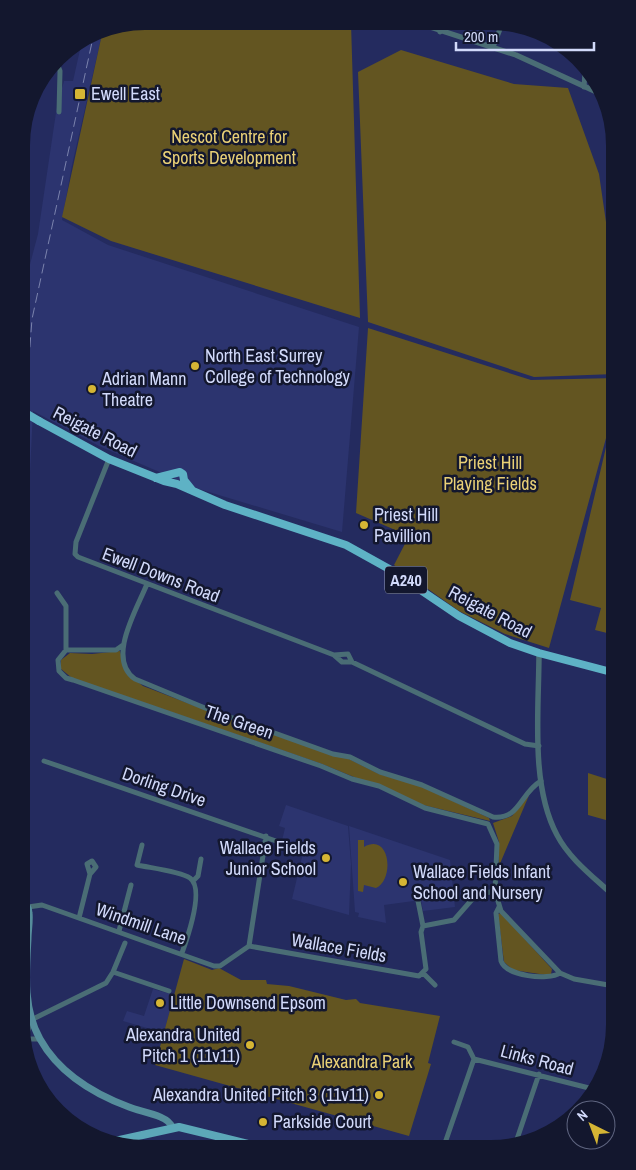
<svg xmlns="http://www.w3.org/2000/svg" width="636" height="1170" font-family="'Archivo Narrow',sans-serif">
<rect width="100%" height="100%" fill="#242b5f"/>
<!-- built -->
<path fill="#2c346f" d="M103 30 72 165 62 220 108 245 359 327 342 532 199 489 99 446 33 411 22 638V324L28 272 38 234 57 106 64 81H73L82 41Z
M286 805 348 826 351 864 349 915 292 899 303 853 281 845 285 828 279 826Z
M349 826 450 860 455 907 423 911 421 900 384 905 386 923 358 917 359 913 355 912Z
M153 989 174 995 164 1033 123 1021 127 1011 144 1016Z"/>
<!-- green -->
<path fill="#635521" d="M183 21 351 23 360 318 111 241 62 217 102 34Z
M401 50 514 84 568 88 599 174 607 229H615V374L534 377 368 322 358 72Z
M368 328 531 380 615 378V405L549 648 505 634 459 611 394 565 409 536 356 513Z
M615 409V635L595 630 601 608 570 600Z
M120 651 126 673 143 686 208 711 349 759 379 774 421 786 489 818 490 821 423 805 322 764 72 678 61 669V660L70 653 92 654Z
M588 773 610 780 615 789 613 822 588 815Z
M530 793 499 866V842L493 823 512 816Z
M358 840H364V847C390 832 395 879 376 888L364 885 363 892 358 891Z
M21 904 26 910 21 967Z
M501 913 552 969 551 974 546 975 513 970 504 962 498 914Z
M184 959 212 970 219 968 241 980H266L267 984 289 986 346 1000 356 999 360 1003 440 1016 428 1063 431 1064 409 1136 155 1065Z"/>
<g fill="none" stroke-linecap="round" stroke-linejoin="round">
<!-- minor -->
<path stroke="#4a6d75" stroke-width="5" d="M440 32 443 23
M493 47 502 24
M56 61 60 71 59 112
M584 87 585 71
M109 459 76 542 75 554 78 557 334 655 342 662H352L525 744 539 746
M147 584C137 609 106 659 135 679L205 708 333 754 350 757 380 772 422 785 493 817C520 820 520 793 541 781
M57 593 66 606V650
M123 645 116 650H66L58 660 59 671 66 678 73 680 321 766 352 779 379 786 425 808 488 824 497 844 495 891 501 911 560 973 574 979 614 986
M334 655 348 654 352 662
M44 761 276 841
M21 831 22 829
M142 845 137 865C151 868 179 871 190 878 205 889 187 939 182 953
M193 881 198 876 201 859
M21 899V885
M418 901 423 926
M28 907 42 905 214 966H220L249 946
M499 907 496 913 501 961C506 976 548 981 560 973
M79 918 90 874 87 864 92 861 96 867 90 874
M119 931 131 885
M249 946 419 976 426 969 421 932 423 926 454 920 476 895 495 891
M249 946 266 836
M113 972 169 991
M423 973 435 985
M24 1042 30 1039H40
M454 1042 468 1047 474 1059
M24 1043 31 1020 106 983 113 972 125 943
M474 1059 593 1089
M516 1142 539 1074
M445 1143 474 1059"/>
<!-- tertiary -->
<path stroke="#4a6d75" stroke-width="5.5" d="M418 23 516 55 601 94
M539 653C539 709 530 785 557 835 570 860 595 878 615 897"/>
<!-- secondary -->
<path stroke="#558d9b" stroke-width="7" d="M21 900C26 904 29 907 29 913 30 921 28 931 28 939 26 973 23 1009 40 1039 59 1073 94 1094 129 1107 141 1112 168 1115 172 1127"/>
<!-- primary -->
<path stroke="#5ca7b8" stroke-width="8" d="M115 1141 179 1127 257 1146"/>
<!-- trunk -->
<path stroke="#5eb2c5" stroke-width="8" d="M39 421 109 459 164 481 177 484 225 505 346 545 391 570 459 616 510 643 539 653 615 673
M156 478 180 472 183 474 184 480 192 490"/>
<!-- rail -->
<path stroke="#7b83ad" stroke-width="1" stroke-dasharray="10 5" stroke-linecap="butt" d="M22 452 32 319 94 33"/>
<!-- trunk-bridge -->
<path stroke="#5eb2c5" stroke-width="8" d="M22 411 39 421"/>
</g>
<!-- markers -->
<g fill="#d5b534" stroke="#13172e" stroke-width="2">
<rect x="74" y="88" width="12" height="12" rx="2.5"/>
<circle cx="195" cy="366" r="5"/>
<circle cx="92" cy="389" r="5"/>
<circle cx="364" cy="525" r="5"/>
<circle cx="326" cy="858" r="5"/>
<circle cx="403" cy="882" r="5"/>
<circle cx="160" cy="1003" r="5"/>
<circle cx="250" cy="1045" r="5"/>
<circle cx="379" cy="1095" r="5"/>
<circle cx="263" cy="1122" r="5"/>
</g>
<g text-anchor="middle" stroke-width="5" stroke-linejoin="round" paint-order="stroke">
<!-- shield labels -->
<rect fill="#13172e" stroke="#99a0be" stroke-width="1" x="385" y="566.5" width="42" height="27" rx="4"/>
<g font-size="16" font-weight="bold" fill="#d2dafb">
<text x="406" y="586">A240</text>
</g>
<!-- poi labels -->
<g font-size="18" fill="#d2dafb" stroke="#13172e" text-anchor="start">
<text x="91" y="100">Ewell East</text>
<text x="205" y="362">North East Surrey<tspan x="205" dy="21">College of Technology</tspan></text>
<text x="102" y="385">Adrian Mann<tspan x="102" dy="21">Theatre</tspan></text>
<text x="374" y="521">Priest Hill<tspan x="374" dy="21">Pavillion</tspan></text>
<text x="316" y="854" text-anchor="end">Wallace Fields<tspan x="316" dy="21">Junior School</tspan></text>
<text x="413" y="878">Wallace Fields Infant<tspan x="413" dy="21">School and Nursery</tspan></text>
<text x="170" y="1009">Little Downsend Epsom</text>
<text x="240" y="1041" text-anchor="end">Alexandra United<tspan x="240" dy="21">Pitch 1 (11v11)</tspan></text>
<text x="369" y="1101" text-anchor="end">Alexandra United Pitch 3 (11v11)</text>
<text x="273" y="1128">Parkside Court</text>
</g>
<!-- park labels -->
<g font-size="18" fill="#e9d076" stroke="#13172e">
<text x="229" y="143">Nescot Centre for<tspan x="229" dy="21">Sports Development</tspan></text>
<text x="490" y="469">Priest Hill<tspan x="490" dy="21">Playing Fields</tspan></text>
<text x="362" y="1068">Alexandra Park</text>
</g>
<!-- street labels -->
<g font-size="18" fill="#d2dafb" stroke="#13172e">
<text transform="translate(95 432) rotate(27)" y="6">Reigate Road</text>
<text transform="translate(161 575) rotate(21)" y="6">Ewell Downs Road</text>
<text transform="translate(490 612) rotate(28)" y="6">Reigate Road</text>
<text transform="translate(239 722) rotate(19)" y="6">The Green</text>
<text transform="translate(164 787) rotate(19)" y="6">Dorling Drive</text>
<text transform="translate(141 924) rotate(19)" y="6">Windmill Lane</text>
<text transform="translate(339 948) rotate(10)" y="6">Wallace Fields</text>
<text transform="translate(537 1060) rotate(15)" y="6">Links Road</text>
</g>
</g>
<!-- crop -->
<path d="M0 0H636V1170H0ZM145 30H491A115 115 0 0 1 606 145V1025A115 115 0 0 1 491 1140H145A115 115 0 0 1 30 1025V145A115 115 0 0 1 145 30Z" fill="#13172e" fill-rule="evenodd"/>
<!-- north arrow -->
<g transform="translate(591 1125) rotate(318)"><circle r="24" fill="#13172e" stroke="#5f6580"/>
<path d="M0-4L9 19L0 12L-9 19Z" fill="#d5b534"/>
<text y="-8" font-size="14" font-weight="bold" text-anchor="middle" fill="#d2dafb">N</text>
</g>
<!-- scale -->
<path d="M456 42v8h138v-8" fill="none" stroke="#d2dafb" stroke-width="2.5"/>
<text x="464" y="42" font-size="15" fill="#d2dafb" stroke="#13172e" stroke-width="4" paint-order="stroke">200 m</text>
</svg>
